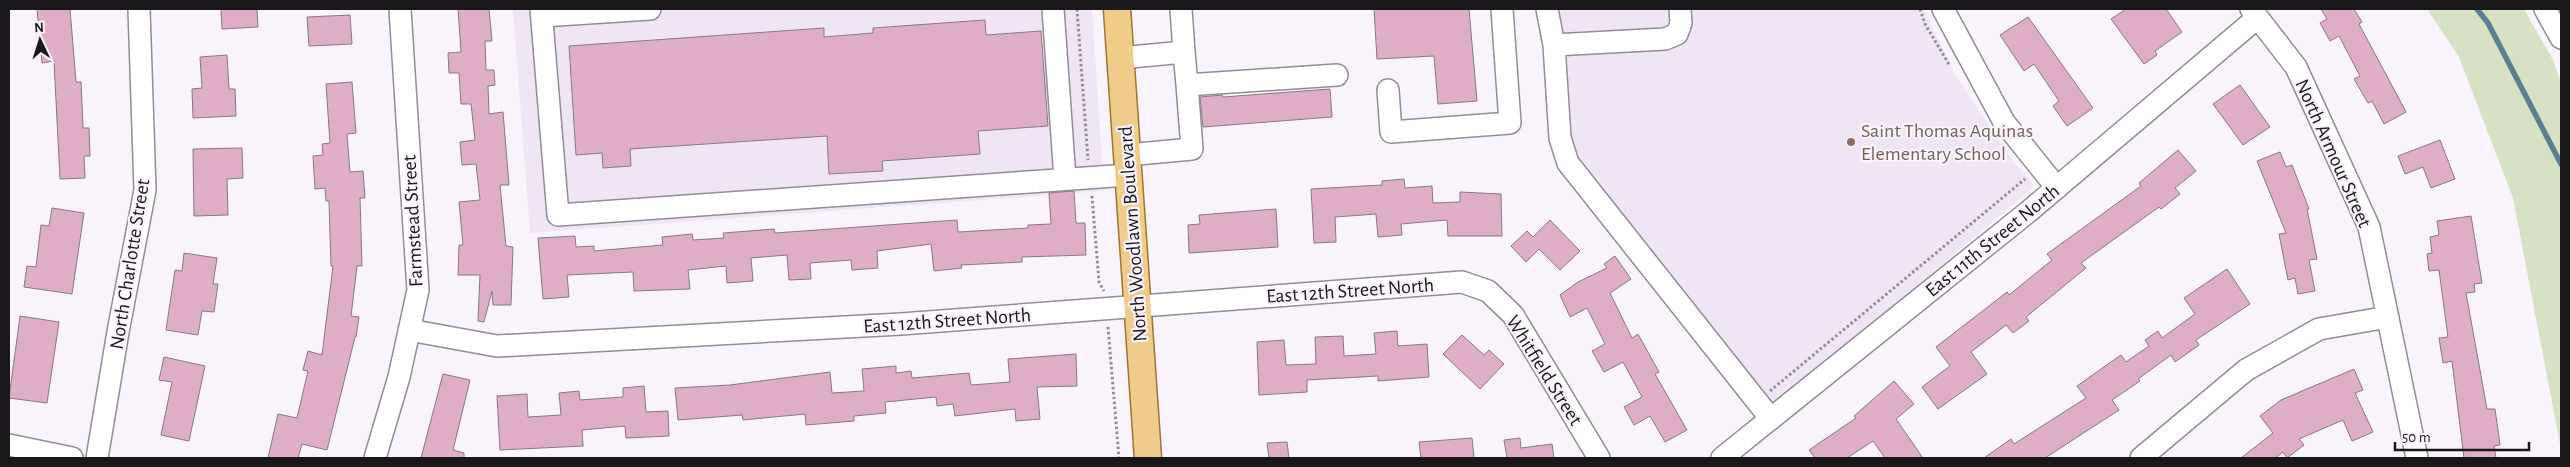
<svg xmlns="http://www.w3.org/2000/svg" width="2570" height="467" font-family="'Alegreya Sans',sans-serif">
<rect width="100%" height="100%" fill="#f9f3fb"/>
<!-- built -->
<path fill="#efe5f4" d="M513 9H1092L1104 191 530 233Z
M1553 9H1924L1955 74 2011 158 2035 186 1772 408 1575 161 1566 116Z"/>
<!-- green -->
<path fill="#d7e2c5" d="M2427 9H2524L2553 60 2561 83V449L2513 198 2459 57Z"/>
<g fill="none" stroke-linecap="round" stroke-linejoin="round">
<!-- stream -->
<path stroke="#5c8090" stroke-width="5.5" d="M2477 9 2488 23 2561 164"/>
</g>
<!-- building -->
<path fill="#dfaec6" stroke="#837b7f" d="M37 9H70L76 82H81L83 128H89L90 156H84L85 178 60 179 54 61 42 63Z
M221 9H257L258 27 222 29Z
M458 9H489L492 41H485L486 70H494L495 85 488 86 489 114 503 112 509 185H500L506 246 513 247 511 305H493L492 291 484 322 478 321 480 275H458L459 245H463L459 202 480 200 476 164 462 165 460 142 475 140 471 104H461L459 73H449L448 53 461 52Z
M1374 9H1469L1477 101 1438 104 1434 56 1377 59Z
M2126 9H2166L2182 32 2155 51 2157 55 2144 64 2111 19Z
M2321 9H2354L2362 22 2359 24 2406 112 2384 124 2372 101 2368 103 2354 79 2360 76 2339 36 2330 41 2320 23 2327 19Z
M350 15 352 44 309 46 307 17Z
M2028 17 2093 108 2067 126 2053 106 2059 101 2034 64 2024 71 2000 35Z
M985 20 986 35 1041 31 1048 126 978 131 980 154 882 161 883 171 829 174 827 136 630 149 631 166 603 168 602 153 576 155 569 46 824 28V37L873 33V28Z
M227 55 229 89H235L236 116 193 118 192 89 202 88 200 57Z
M352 82 356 133 347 134 350 172 363 171 365 198H360L362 266H357L351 316 359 317 356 337H355L327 450 302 444 298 458H268L278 414 297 418 308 371 303 370 308 351 322 355 333 266H331L329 201H326L325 188 315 189 313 156 323 155 322 144 330 143 326 84Z
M2240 85 2270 127 2243 145 2213 104Z
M1330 89 1332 117 1203 127 1200 97 1222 95 1223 97Z
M2440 140 2455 179 2431 188 2423 167 2405 174 2398 156Z
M242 148 243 178 227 179 228 215 194 216 193 149Z
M2178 150 2196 171 2175 188 2180 194 2161 209 2159 207 2081 263 2086 268 2026 317 2029 321 2013 333 2006 325 1971 352 1987 374 1938 409 1922 387 1950 366 1936 347 2007 292 2009 295 2052 260 2047 254 2141 186 2139 183Z
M2280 152 2286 167 2292 165 2309 209H2307L2317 259 2309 260 2315 291 2298 294 2295 278 2288 280 2279 234 2286 233 2257 161Z
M1404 179 1405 188 1432 186 1433 203 1460 202V192L1501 194 1502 236H1448L1447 220 1401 224 1402 235 1378 237 1376 214 1335 217 1336 242 1314 243 1311 189 1382 185V181Z
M1074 191 1076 223H1085L1086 255 1022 257V262L961 265 962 268 934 271 931 244 877 251 878 268 852 270 851 260 810 263 811 279 789 280 787 255 751 258 753 281 727 283 726 266 688 270 690 289 634 291 633 272 567 275 569 297 543 299 538 238 575 236 576 247 594 246V251L663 245 662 237 692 234 693 240 724 238 723 233 774 229 775 233 957 220 958 232 1028 228V225L1051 224 1049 193Z
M52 208 84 213 72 294 24 287 27 266 36 267 41 225 49 226Z
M1276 209 1278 247 1189 253 1188 225 1200 224 1199 215Z
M2471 216 2482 283 2474 284 2475 292 2466 293 2487 409H2495L2500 445 2494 446 2496 458H2464L2452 361 2443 363 2439 338 2448 337 2439 270 2429 271 2427 254 2432 253 2430 237 2439 235 2437 221Z
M1550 220 1580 251 1560 270 1539 249 1526 262 1511 246 1527 231 1533 237Z
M184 253 217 258 213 284H218L214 312 202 311 198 335 166 330 175 270 182 271Z
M1615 256 1631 279 1610 293 1632 338 1638 334 1659 372 1655 374 1687 430 1665 442 1650 416 1634 425 1624 407 1642 397 1623 362 1604 372 1592 351 1605 344 1587 308 1570 317 1560 295 1578 282 1607 268 1604 264Z
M2227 269 2250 304 2196 340 2199 345 2175 362 2171 355 2138 379 2140 381 2112 400 2119 410 2045 458H1984L2011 439 2014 444 2086 398 2077 386 2121 355 2126 362 2149 346 2145 340 2158 331 2162 338 2195 314 2184 298Z
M20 316 59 322 47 403 9 398Z
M1397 331 1398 346 1427 344 1429 377 1378 381V376L1307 380V392L1259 395 1257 342 1284 340 1286 365 1316 364 1315 337 1343 336 1344 356 1376 354 1374 333Z
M1462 335 1484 355 1489 350 1504 364 1480 389 1443 354Z
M1076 354 1077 386 1037 387 1040 419 1016 421 1015 409 955 416 953 404 937 406 936 397 885 402 886 413 854 416V421L806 425 805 414 743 420 742 415 678 420 675 388 730 385 830 372 832 393 864 391 862 369 896 366V373L911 371 912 378 969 373 971 385 1010 382 1008 359Z
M164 357 205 366 189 441 161 435 172 382 159 380Z
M2354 369 2363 390 2355 393 2373 432 2352 441 2343 420 2299 439 2304 445 2287 458 2283 452 2275 458H2241L2273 433 2260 416 2281 400Z
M443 374 470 380 453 450 464 453V458H421Z
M1894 381 1914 404 1896 419 1923 458H1885L1873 441 1847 458H1815L1809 450 1856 418 1854 416Z
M644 386 646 412 668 411 669 436 626 438 625 426 582 430 583 446 500 450 497 396 527 394 528 417 561 415 559 393 579 391 580 400 623 397V388Z
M1472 438 1474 458H1421L1419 442Z
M1520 438 1521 448 1552 444 1554 458H1507L1504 440Z
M1287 442 1289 458H1269L1267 443Z"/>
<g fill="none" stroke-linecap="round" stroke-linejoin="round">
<!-- minor casing -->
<g stroke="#918d94" stroke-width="24">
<path id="minor" d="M541 9 558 215 1128 175
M1053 9 1065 179
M1181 9 1184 52
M1547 9 1554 45 1560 138 1568 163 1771 419
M1943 9 2004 122 2057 188
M2251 9 2296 67 2369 227 2417 458
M2545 9 2561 38
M542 16 650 9
M1554 45 1665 39 1677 34 1681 23 1680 9
M1120 58 1184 52 1187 85 1337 75
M1388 90 1391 132 1510 123 1502 9
M1127 155 1192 149 1187 85
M409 330 497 346 901 324 1462 282 1488 291 1513 315 1599 458
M9 445 72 458
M97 458 118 332 145 190 139 9
M375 458 399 377 418 290 400 9
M1722 458 2028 212 2257 18
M2141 458 2246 370 2319 329 2388 317"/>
</g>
<!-- major casing -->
<g stroke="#9e752f" stroke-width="29">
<path id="major" d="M1117 9 1148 458"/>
</g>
<!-- path -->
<path stroke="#918d93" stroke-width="3" stroke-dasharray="2.5 2.5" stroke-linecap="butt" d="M1077 9 1088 160
M1920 9 1925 24 1950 66
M1092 196 1099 282 1104 291
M1108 327 1119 458
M1770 391 2025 179"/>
<!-- minor -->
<use href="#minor" stroke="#fff" stroke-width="21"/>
<!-- major -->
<use href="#major" stroke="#f0cb89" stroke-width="26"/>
</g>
<!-- markers -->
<circle fill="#8d6e63" stroke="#f9f3fb" stroke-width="2" cx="1851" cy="142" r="5"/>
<g text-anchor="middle" stroke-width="4.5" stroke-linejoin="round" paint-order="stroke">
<!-- education labels -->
<g font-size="20" fill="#785e54" stroke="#f9f3fb" text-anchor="start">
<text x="1861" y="137">Saint Thomas Aquinas<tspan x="1861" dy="23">Elementary School</tspan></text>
</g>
<!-- street labels -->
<g font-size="20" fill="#19171a" stroke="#f9f3fb">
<text transform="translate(2334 153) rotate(66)" y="7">North Armour Street</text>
<text transform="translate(412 221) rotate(-93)" y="7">Farmstead Street</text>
<text transform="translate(1132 234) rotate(-94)" y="7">North Woodlawn Boulevard</text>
<text transform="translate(1992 240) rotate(-39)" y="7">East 11th Street North</text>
<text transform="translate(129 264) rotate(-81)" y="7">North Charlotte Street</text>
<text transform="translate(1350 290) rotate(-4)" y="7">East 12th Street North</text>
<text transform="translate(947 320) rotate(-4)" y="7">East 12th Street North</text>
<text transform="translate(1545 370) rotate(58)" y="7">Whitfield Street</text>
</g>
</g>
<!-- border -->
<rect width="2570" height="467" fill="none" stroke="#19171a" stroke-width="20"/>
<!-- north arrow -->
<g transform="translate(40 40) rotate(356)" stroke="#f9f3fb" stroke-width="4" paint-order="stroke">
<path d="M0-4L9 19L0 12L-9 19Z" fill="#19171a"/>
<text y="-8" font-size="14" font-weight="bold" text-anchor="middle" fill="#19171a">N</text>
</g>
<!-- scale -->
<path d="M2395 442v8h134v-8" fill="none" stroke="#19171a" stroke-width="2.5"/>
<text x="2402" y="442" font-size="15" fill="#19171a" stroke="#f9f3fb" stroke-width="4" paint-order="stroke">50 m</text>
</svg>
